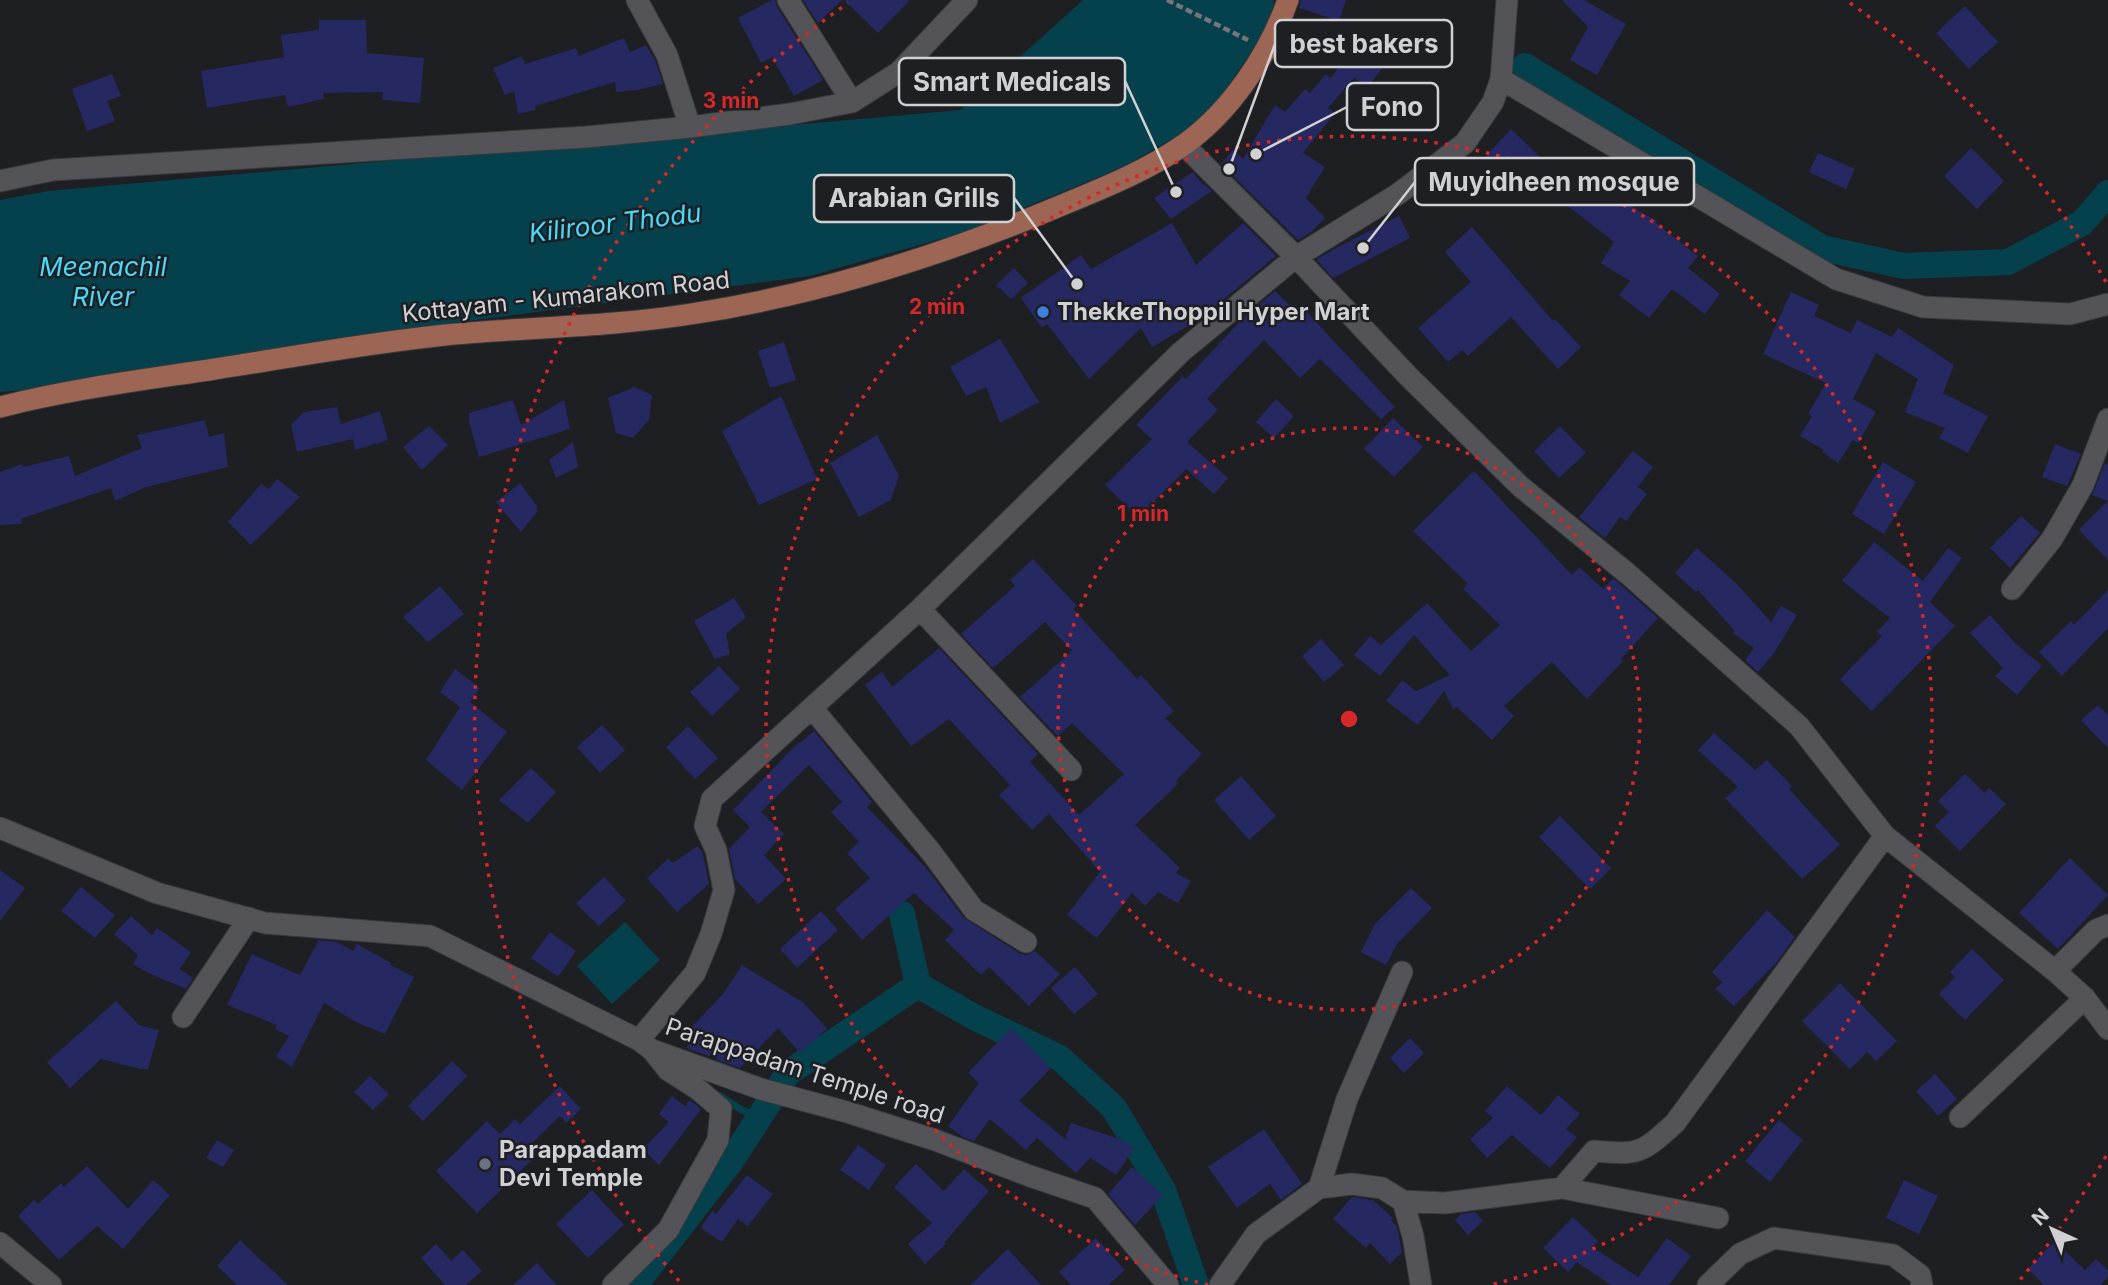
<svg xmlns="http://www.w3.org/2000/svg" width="2108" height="1285" font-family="Inter,sans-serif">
<rect width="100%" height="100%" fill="#1e1f23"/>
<!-- water -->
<path fill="#05414d" d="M1083 0H1274L1270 24 1205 120 1123 167 962 233 810 276 423 327 39 389 0 392V200L48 191 961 110Z
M625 922 660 960 612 1004 577 966Z"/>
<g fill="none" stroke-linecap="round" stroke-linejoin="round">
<!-- stream -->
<path stroke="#05414d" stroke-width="7" d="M720 1096 742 1110 759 1117"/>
<!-- canal -->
<path stroke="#05414d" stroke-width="26" d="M1525 66 1822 248 1904 266 2008 262 2082 223 2108 193
M902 914 918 985 974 1017 1060 1058 1114 1108 1163 1190 1196 1285
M635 1285 731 1161 788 1073 918 985"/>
</g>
<!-- building -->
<path fill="#262861" d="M772 0H775L777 7 823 80 794 96 772 57 761 63 738 18Z
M803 0H842L818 23Z
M844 0H910L878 33Z
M1301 0H1346L1339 21 1299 8Z
M1562 0H1584L1626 24 1597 75 1570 60 1588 27Z
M1965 6 1998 42 1969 69 1936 33Z
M319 20H366L367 53 424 58 420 103 382 100 383 92 323 93 324 99 288 107 285 95 207 108 201 71 284 57 281 35 319 30Z
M624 38 630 52 646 45 655 60 663 84 637 90 616 92 615 82 535 106 536 110 518 114 514 91 505 95 493 68 522 56 525 64 576 48 579 56Z
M1356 43 1386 63 1368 87 1354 78 1328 108 1335 113 1303 153 1325 167 1306 198 1325 218 1311 232 1298 240 1221 164 1233 150 1243 159 1275 105 1285 112 1305 89 1310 93 1326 74 1331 78Z
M112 74 121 96 107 101 115 121 87 131 72 89Z
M1511 129 1563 179 1580 157 1632 197 1627 204 1657 221 1656 223 1698 256 1688 268 1720 294 1705 314 1672 289 1649 318 1619 295 1630 281 1601 263 1614 242 1532 178 1525 184 1511 171 1491 185 1475 164 1487 155Z
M1971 148 2004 181 1977 209 1944 176Z
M1818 153 1855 169 1846 189 1809 172Z
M1193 172 1203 185 1204 184 1212 191 1171 219 1154 198Z
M1399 216 1410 238 1333 278 1319 262 1317 259 1336 248Z
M1172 223 1196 265 1243 223 1276 256 1200 319 1152 347 1141 328 1089 379 1047 324 1042 328 1021 298 1081 255 1091 269Z
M1472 227 1553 321 1555 319 1581 347 1558 369 1511 317 1468 356 1462 350 1448 362 1418 328 1471 282 1445 252Z
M1014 268 1028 283 1011 299 996 285Z
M1275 291 1298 313 1303 308 1395 407 1381 419 1320 359 1300 378 1264 340 1207 399 1218 410 1187 442 1228 478 1214 494 1186 469 1138 517 1105 485 1152 439 1136 425 1183 376 1186 379 1246 315Z
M1791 292 1819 305 1814 316 1851 333 1857 320 1892 337 1898 328 1954 365 1943 393 1988 416 1968 453 1939 438 1945 428 1905 412 1918 379 1876 353 1853 399 1876 412 1858 443 1853 440 1838 463 1822 452 1824 450 1800 436 1812 416 1808 414 1826 383 1763 354Z
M1000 339 1039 402 1000 423 986 387 966 396 950 367Z
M784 342 796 380 770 388 758 351Z
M634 387 652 395 649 420 633 438 616 433 608 398Z
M781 396 817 479 759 505 722 431Z
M1276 399 1294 416 1274 438 1256 422Z
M513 400 521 425 564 400 570 429 479 457 469 422V413Z
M337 407 341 424 380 411 388 440 355 450 353 439 297 452 291 425 304 412Z
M1393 418 1423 447 1394 477 1364 449Z
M205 420 209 437 224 433 228 467 146 487 115 501 111 488 21 519 22 524 0 525V472L22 464 23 467 69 456 75 476 142 448 137 435Z
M429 426 448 445 422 470 403 447Z
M1560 426 1586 453 1559 478 1534 451Z
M877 435 899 475 891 500 859 517 830 463Z
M573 442 578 467 556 478 549 460Z
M2055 444 2081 454 2067 486 2042 477Z
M1633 451 1653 467 1638 487 1647 494 1626 521 1620 517 1605 538 1579 517Z
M1883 462 1916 482 1884 534 1852 514Z
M2105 463 2108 465V560L2079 530 2108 501 2092 495Z
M1474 471 1572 575 1579 567 1603 589 1613 578 1658 618 1621 659 1623 661 1587 699 1552 662 1504 706 1514 716 1492 740 1457 707 1453 709 1444 691 1418 725 1386 701 1402 680 1416 691 1450 675 1414 635 1380 676 1354 655 1370 636 1381 645 1427 603 1471 651 1500 625 1463 589 1468 584 1413 531Z
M277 479 300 497 251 545 228 522 261 484 269 489Z
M520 483 537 506V512L521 532 496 502Z
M2021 516 2040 533 2010 568 1990 548Z
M1874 542 1923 581 1948 548 1962 558 1930 602 1955 626 1872 711 1840 679 1882 636 1877 632 1890 618 1842 581Z
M1697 548 1738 585 1771 622 1781 606 1797 615 1774 653 1758 672 1745 660 1754 648 1733 633 1734 630 1698 590 1696 592 1675 573Z
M1033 559 1077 606 1073 609 1137 679 1141 675 1174 711 1165 718 1202 754 1176 781 1178 784 1135 825 1180 868 1176 873 1191 881 1178 903 1158 892 1145 906 1132 893 1097 938 1067 915 1100 872 1049 814 1032 830 999 795 1010 785 949 719 911 746 865 685 882 672 892 687 939 648 1038 754 1030 762 1079 815 1124 774 1072 723 1058 736 1020 697 1072 651 1045 622 993 668 961 634 1015 586 1010 580Z
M440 586 464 614 428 642 403 617Z
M2108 590V628L2062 676 2039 652 2071 621 2074 625Z
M734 598 746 617 726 634 730 654 715 659 694 621Z
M1990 615 2016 644 2042 666 2017 695 1995 676 2003 668 1970 633Z
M1321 639 1344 665 1324 682 1302 656Z
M719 666 740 689 712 716 690 692Z
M455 669 480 688 470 702 507 732 462 790 426 760 460 707 440 692Z
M2098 705 2108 715V748L2081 720Z
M602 725 625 750 600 773 577 747Z
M688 726 718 758 695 779 666 747Z
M814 731 872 802 867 807 926 868 964 918 1019 953 1026 955 1035 951 1060 974 1029 1006 989 967 981 975 945 940 954 930 914 893 862 940 835 909 870 878 847 853 859 842 831 812 842 802 809 765 761 812 784 834 764 855 786 879 758 904 735 879 729 849 750 827 733 810 792 749Z
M1714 733 1755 770 1767 760 1792 786 1789 789 1840 845 1802 879 1725 798 1738 787 1698 750Z
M531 768 556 792 528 823 499 800Z
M1965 774 1984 793 1989 788 2006 804 1960 851 1935 826 1949 812 1938 801Z
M1241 776 1276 816 1249 840 1214 800Z
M1560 816 1611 868 1590 889 1539 837Z
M698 846 703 854 709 884 677 912 647 878 668 859 673 863Z
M2070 858 2108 895 2058 949 2019 913Z
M0 870 25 888 0 921Z
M604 877 626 901 599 926 576 903Z
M81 887 115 915 95 938 61 911Z
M1411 888 1432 908 1397 944 1386 965 1361 952 1375 924Z
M1767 910 1795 937 1776 963 1734 1006 1715 989 1722 982 1712 972Z
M821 911 838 930 797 968 780 949Z
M131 916 152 935 157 928 191 952 180 969 193 978 186 989 146 972 133 964 138 955 114 934Z
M550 932 576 951 558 977 531 958Z
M319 940 336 942 353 951 357 944 391 963 390 965 414 977 385 1034 358 1023 324 1003 292 1067 276 1056 289 1036 275 1029 277 1025 227 1005 252 954 300 975Z
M1972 949 2004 980 1965 1020 1939 994 1955 977 1950 972Z
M742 965 804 1003 827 1029 800 1053 778 1028 740 1068 718 1060 711 1053 709 1056 686 1048 695 1037 688 1031 723 994Z
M1075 967 1098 994 1074 1014 1051 988Z
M1840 983 1897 1041 1876 1061 1867 1052 1850 1069 1802 1021Z
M116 1001 139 1025 159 1030 148 1069H140L101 1059 70 1088 47 1062Z
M1011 1028 1051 1068 1019 1101 1065 1139 1071 1123 1122 1140 1134 1148 1116 1175 1090 1158 1076 1173 1037 1138 1026 1150 990 1119 974 1141 963 1137 948 1126 979 1083 968 1073Z
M1410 1038 1424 1053 1404 1073 1390 1058Z
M452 1061 467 1076 423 1121 408 1106Z
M1935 1074 1957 1099 1938 1116 1916 1091Z
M370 1076 389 1094 373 1110 354 1092Z
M560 1086 581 1109 566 1123 560 1116 527 1148 535 1157 477 1213 436 1171 487 1121 500 1134 515 1119 520 1124Z
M1507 1086 1541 1115 1558 1095 1580 1114 1566 1129 1577 1137 1550 1168 1512 1135 1487 1158 1470 1139 1493 1118 1485 1111Z
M672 1096 685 1106 690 1100 701 1109 659 1165 643 1149 669 1122 659 1114Z
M1779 1120 1803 1140 1770 1182 1745 1161Z
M1264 1129 1302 1184 1281 1200 1270 1184 1237 1208 1208 1167Z
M217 1140 234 1150 223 1167 206 1158Z
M858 1145 886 1165 869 1190 840 1170Z
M916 1164 944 1191 964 1169 989 1191 944 1243 946 1244 925 1264 908 1244 932 1223 894 1187Z
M87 1166 128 1209 153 1180 170 1195 123 1249 97 1226 59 1260 18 1216 34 1200 38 1204 61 1183 64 1187Z
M1132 1167 1163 1195 1135 1225 1108 1194Z
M747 1175 773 1194 748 1226 738 1219 722 1242 701 1228 712 1211 716 1214Z
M1904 1180 1938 1196 1919 1234 1886 1218Z
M592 1190 624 1225 588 1258 556 1224Z
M1352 1197 1373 1200 1393 1218 1391 1220 1397 1227 1402 1252 1390 1264 1370 1243 1366 1248 1333 1219Z
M1475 1212 1483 1221 1468 1235 1455 1220 1461 1214Z
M1573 1217 1598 1241 1592 1247 1638 1277 1667 1238 1691 1256 1669 1285H1611L1577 1262 1568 1272 1543 1248Z
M1096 1238 1125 1270 1108 1285H1071L1059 1272Z
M240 1240 288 1285H237L217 1266Z
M2055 1241 2085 1270 2096 1259 2108 1270V1277L2100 1285H2044L2028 1269Z
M436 1244 451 1261 463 1250 482 1271 466 1285H445L421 1258Z
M1008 1249 1041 1285H970Z
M537 1263 557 1285H513Z"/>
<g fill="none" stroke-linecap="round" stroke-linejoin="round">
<!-- minor casing -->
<g stroke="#38393c" stroke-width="23">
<path id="minor" d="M637 0 667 55 690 127
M788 0 852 102
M1501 79 1836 279 1923 307 2070 314 2108 304
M1184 145 1296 257 1408 376 1521 487 1628 574 1799 726 1885 836 2055 971 2085 998 2108 1029
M0 181 53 170 586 137 690 127 790 114 852 102 899 72 967 0
M2012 589 2052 539 2083 485 2108 419
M920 609 1071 770
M812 708 931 852 974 910 1026 942
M0 828 157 893 265 923 430 936 639 1040 652 1050 761 1089 847 1112 935 1140 1030 1176 1095 1198 1168 1285
M2055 971 2096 930 2108 925
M183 1017 249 918
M639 1040 695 973 711 934 724 890 716 850 705 826 712 799 920 609 1181 352 1296 257 1398 194 1465 143 1493 102 1501 79 1507 0
M1960 1117 2085 998
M1319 1188 1347 1099 1402 972
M1562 1188 1718 1218
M1403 1201 1445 1203 1562 1188 1594 1151C1639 1155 1641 1154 1675 1123L1885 836
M0 1243 51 1285
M613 1285 668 1230 718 1140 721 1109 699 1090 668 1070 653 1051
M1220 1285 1256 1234 1319 1188 1352 1184 1382 1188 1403 1201 1413 1236 1421 1285
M1708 1285 1740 1254 1774 1238 1893 1255 1920 1275 1922 1285"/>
</g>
<!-- major casing -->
<g stroke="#38393c" stroke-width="23">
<path id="major" d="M0 407C70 389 143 380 215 369 292 357 368 343 445 335 527 327 609 327 691 314 815 295 940 256 1055 208 1098 190 1143 173 1182 146 1230 113 1269 54 1288 0"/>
</g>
<!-- path -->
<path stroke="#76767a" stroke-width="4.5" stroke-dasharray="7 3.5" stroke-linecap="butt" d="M1167 0 1248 40"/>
<!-- minor -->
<use href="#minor" stroke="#535358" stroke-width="21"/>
<!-- major -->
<use href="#major" stroke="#9c6554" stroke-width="21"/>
</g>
<!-- distance rings -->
<g fill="none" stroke="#d62828" stroke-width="3.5" stroke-dasharray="3.5 7">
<circle cx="1349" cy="719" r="291"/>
<path d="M1208 1285A583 583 0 1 1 1490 1285"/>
<path d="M2106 1156A874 874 0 0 1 2019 1281M679 1281A874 874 0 0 1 848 3M1850 3A874 874 0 0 1 2106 282"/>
</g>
<!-- markers -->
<circle fill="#3f7fe0" stroke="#1e1f23" stroke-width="2.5" cx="1043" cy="312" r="7"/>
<circle fill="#6b7280" stroke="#1e1f23" stroke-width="2.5" cx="485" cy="1164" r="7"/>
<g text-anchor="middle" stroke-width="5" stroke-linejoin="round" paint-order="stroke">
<!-- street labels -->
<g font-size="24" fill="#d1d1d4" stroke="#1e1f23">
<text transform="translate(566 297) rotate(-6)" y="8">Kottayam - Kumarakom Road</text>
<text transform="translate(805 1071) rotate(18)" y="8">Parappadam Temple road</text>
</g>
<!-- poi labels -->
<g font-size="24" font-weight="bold" fill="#d1d1d4" stroke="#1e1f23" text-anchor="start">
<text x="1057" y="320">ThekkeThoppil Hyper Mart</text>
<text x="499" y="1158">Parappadam<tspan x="499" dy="28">Devi Temple</tspan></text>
</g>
<!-- water labels -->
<g font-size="26" font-style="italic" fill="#46d9f9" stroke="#1e1f23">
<text transform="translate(615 223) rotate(-7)" y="9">Kiliroor Thodu</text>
<text x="103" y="276">Meenachil<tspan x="103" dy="30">River</tspan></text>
</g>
</g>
<circle cx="1349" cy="719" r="10" fill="#d62828" stroke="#1e1f23" stroke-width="3.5"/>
<g font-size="21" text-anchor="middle" font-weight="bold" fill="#d62828" stroke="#1e1f23" stroke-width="5" stroke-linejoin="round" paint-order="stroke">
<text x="731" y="108">3 min</text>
<text x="937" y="314">2 min</text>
<text x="1143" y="521">1 min</text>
</g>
<!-- callouts -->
<path fill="none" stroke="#d1d1d4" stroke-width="2.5" d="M1229 169L1275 44M1176 192L1125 81M1256 154L1347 107M1363 248L1415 182M1077 284L1014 198"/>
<g fill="#d1d1d4" stroke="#1e1f23" stroke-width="2.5">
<circle cx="1229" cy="169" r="7"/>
<circle cx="1176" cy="192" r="7"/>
<circle cx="1256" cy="154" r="7"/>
<circle cx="1363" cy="248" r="7"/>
<circle cx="1077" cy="284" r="7"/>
</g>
<g fill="#1e1f23" stroke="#d1d1d4" stroke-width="2.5">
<rect x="1275" y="20" width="177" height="47" rx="7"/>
<rect x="899" y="58" width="226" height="47" rx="7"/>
<rect x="1347" y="83" width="91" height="47" rx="7"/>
<rect x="1415" y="158" width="279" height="47" rx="7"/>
<rect x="814" y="175" width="200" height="47" rx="7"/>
</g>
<g font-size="26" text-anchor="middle" font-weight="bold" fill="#d1d1d4">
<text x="1364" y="53">best bakers</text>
<text x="1012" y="91">Smart Medicals</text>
<text x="1392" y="116">Fono</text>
<text x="1554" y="191">Muyidheen mosque</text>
<text x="914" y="207">Arabian Grills</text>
</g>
<!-- north arrow -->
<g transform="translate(2052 1229) rotate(316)" stroke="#1e1f23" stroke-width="5" paint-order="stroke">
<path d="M0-5L12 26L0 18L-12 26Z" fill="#d1d1d4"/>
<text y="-10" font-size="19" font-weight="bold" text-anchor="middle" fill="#d1d1d4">N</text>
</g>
</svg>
